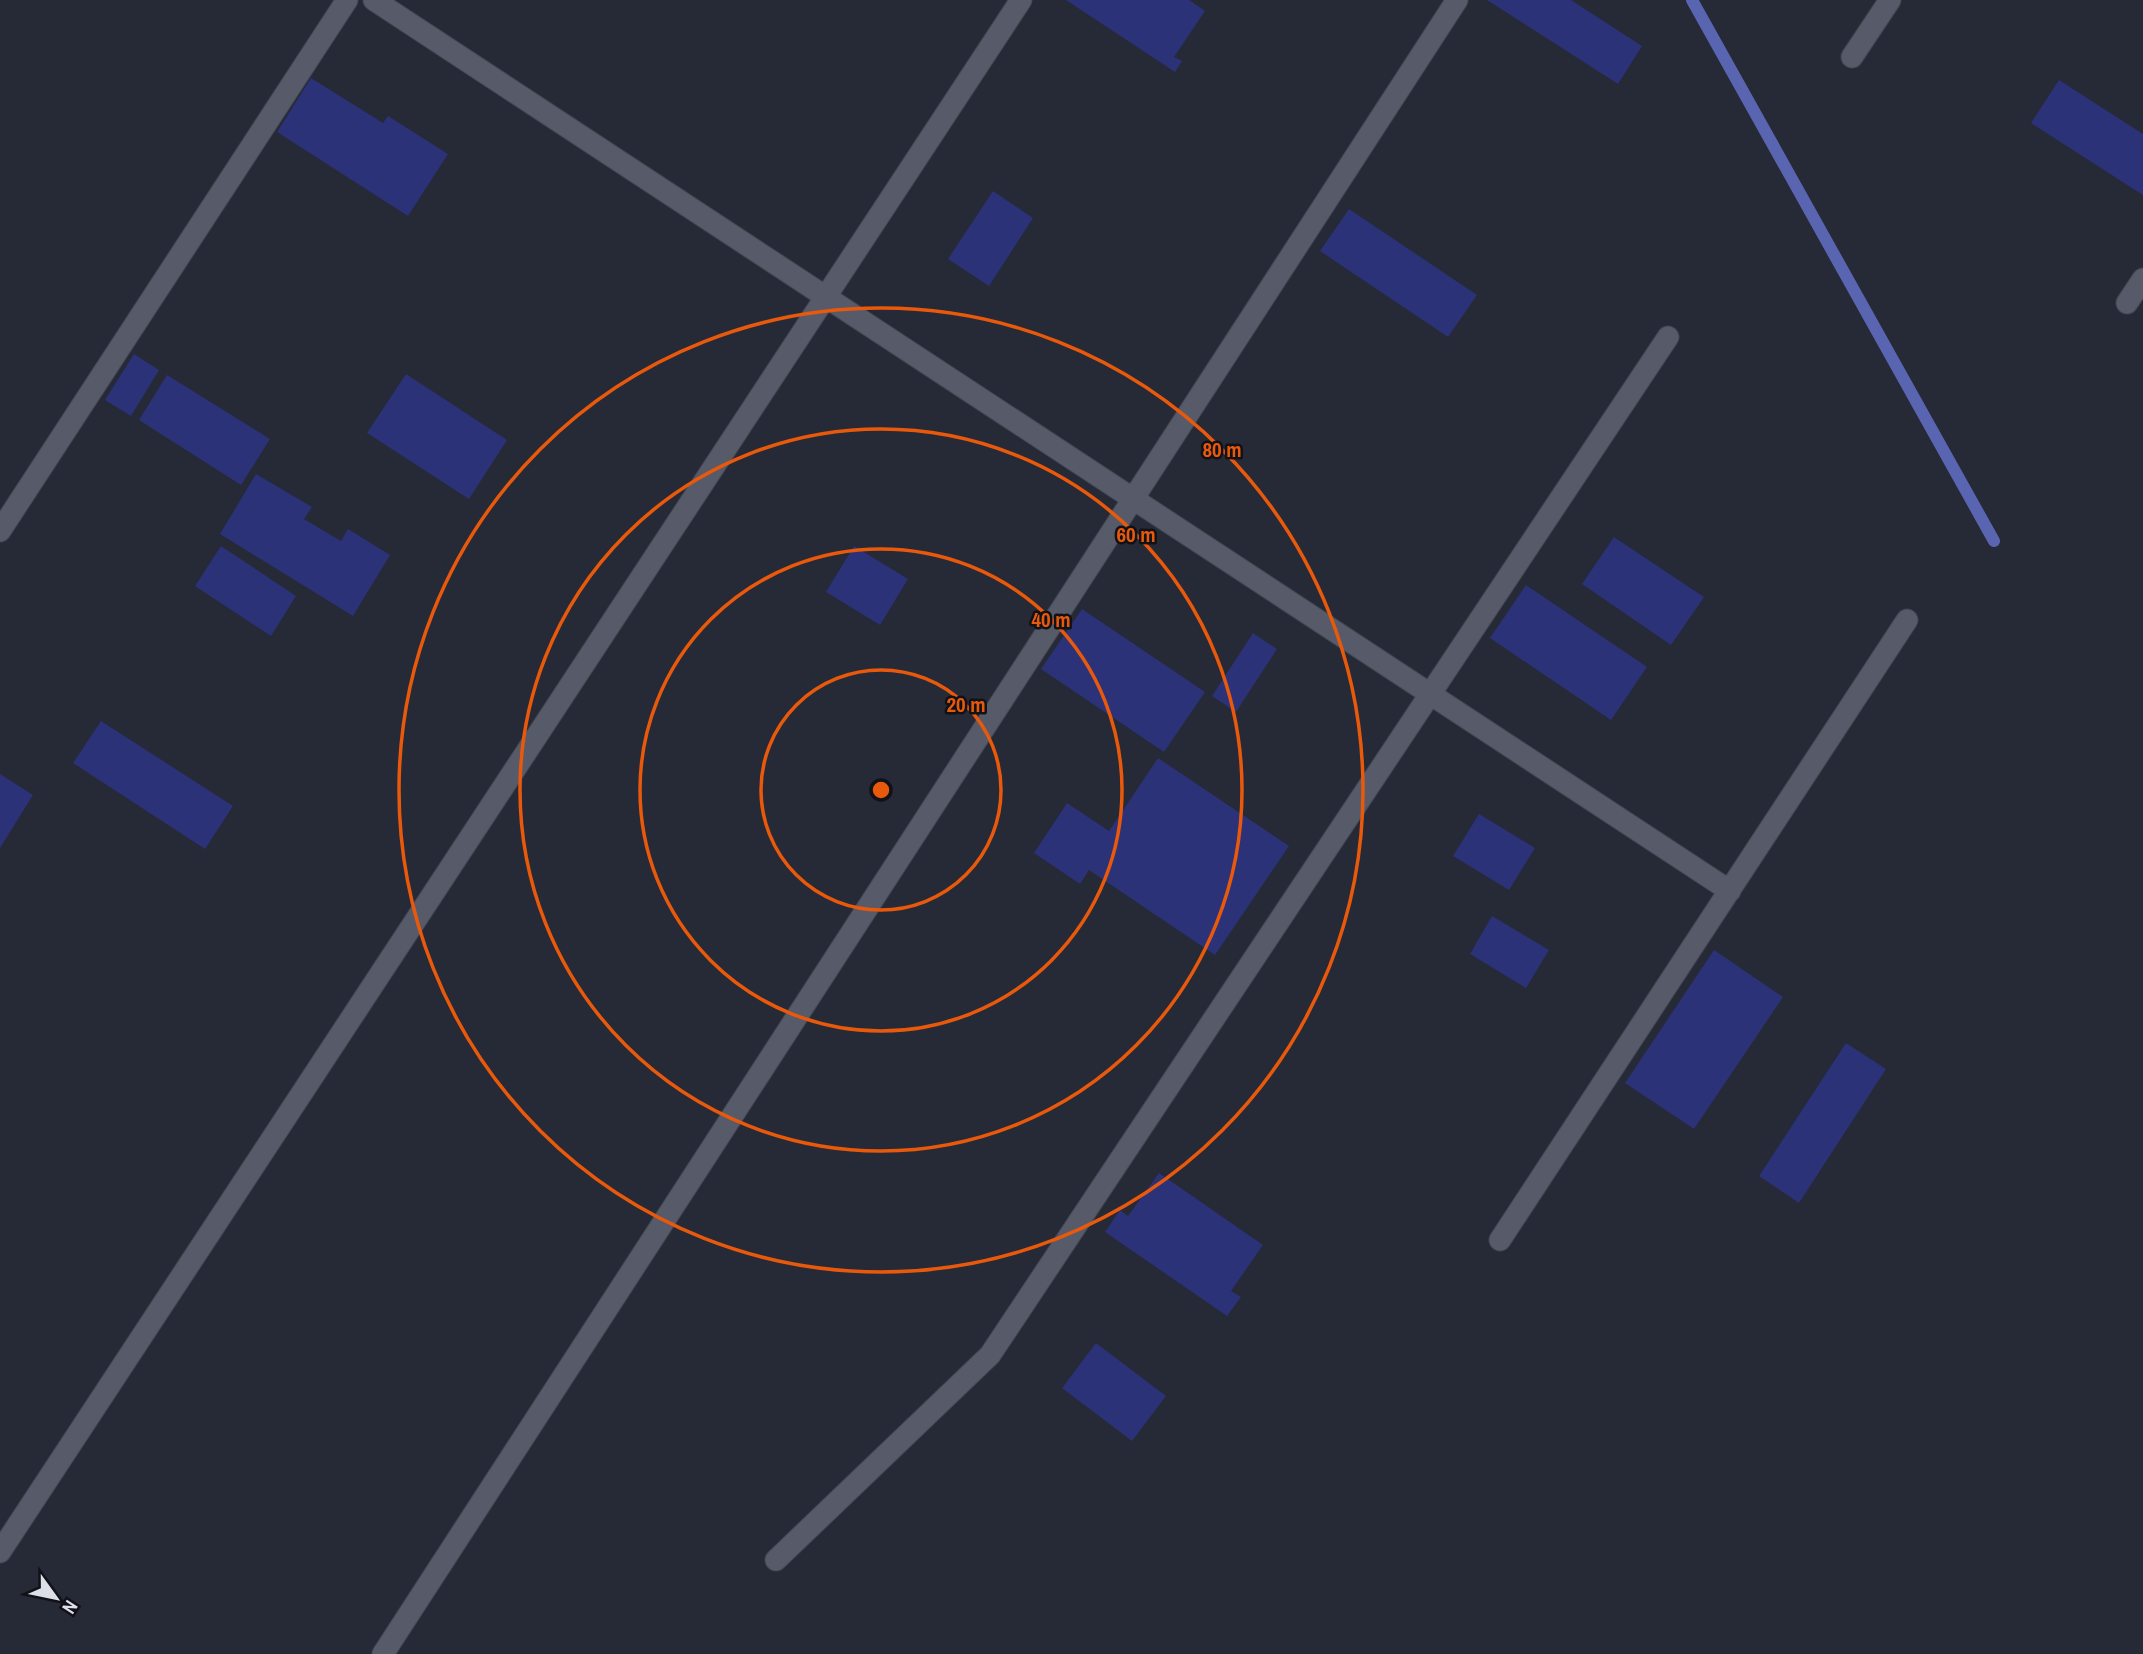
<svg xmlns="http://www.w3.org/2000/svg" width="2143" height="1654" font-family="'Archivo Narrow',sans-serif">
<rect width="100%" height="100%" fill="#262936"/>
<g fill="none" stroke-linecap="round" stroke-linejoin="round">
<!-- stream -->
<path stroke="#5965b0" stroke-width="12" d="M1692 0 1994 541"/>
</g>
<!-- building -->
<path fill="#2b3278" d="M1066 0H1189L1205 11 1174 57 1182 61 1175 72Z
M1487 0H1571L1642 46 1618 84Z
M311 78 383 123 388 116 448 154 408 216 277 132Z
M2059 80 2143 134V195L2031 123Z
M993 191 1033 218 989 286 948 259Z
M1349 209 1477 295 1448 337 1320 251Z
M134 354 159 370 131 416 105 400Z
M406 374 507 440 469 499 367 433Z
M167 375 270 439 241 485 139 420Z
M256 474 312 507 304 519 341 541 348 529 390 555 353 616 220 534Z
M1614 537 1704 597 1671 645 1582 584Z
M221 546 296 596 271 636 195 586Z
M854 546 908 579 880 625 826 592Z
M1526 585 1647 667 1611 720 1490 638Z
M1082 609 1205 692 1164 752 1041 669Z
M1253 633 1277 649 1236 712 1212 696Z
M101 721 233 806 205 849 73 763Z
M1158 758 1289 846 1215 955 1089 870 1080 884 1034 853 1067 803 1109 831Z
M0 774 33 795 0 848Z
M1479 814 1535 848 1509 890 1453 856Z
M1492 916 1549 950 1526 988 1470 954Z
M1714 950 1783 997 1694 1129 1625 1083Z
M1846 1043 1886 1069 1799 1203 1759 1176Z
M1159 1173 1263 1245 1231 1291 1241 1297 1227 1316 1105 1232 1120 1210 1128 1216Z
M1096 1343 1166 1396 1132 1441 1062 1388Z"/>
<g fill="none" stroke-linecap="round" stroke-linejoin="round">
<!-- minor casing -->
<g stroke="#444752" stroke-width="23">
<path id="minor" d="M374 0 1730 891
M1852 57 1890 0
M2127 303 2143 279
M0 531 347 0
M1500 1240 1907 620
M0 1552 1021 0
M776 1560 990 1355 1668 337
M383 1654 1457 0"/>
</g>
<!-- minor -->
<use href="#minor" stroke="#575b69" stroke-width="21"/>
</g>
<!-- distance rings -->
<g fill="none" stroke="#e8590c" stroke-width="3.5">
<circle cx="881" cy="790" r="120"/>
<circle cx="881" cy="790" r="241"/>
<circle cx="881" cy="790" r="361"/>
<circle cx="881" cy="790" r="482"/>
</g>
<circle cx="881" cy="790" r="10" fill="#e8590c" stroke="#111218" stroke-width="3.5"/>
<g font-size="21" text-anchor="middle" font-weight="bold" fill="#e8590c" stroke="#111218" stroke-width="5" stroke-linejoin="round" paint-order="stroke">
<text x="1222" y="457">80 m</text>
<text x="1136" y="542">60 m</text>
<text x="1051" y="627">40 m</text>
<text x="966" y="712">20 m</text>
</g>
<!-- north arrow -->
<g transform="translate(56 1598) rotate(123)" stroke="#111218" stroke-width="5" paint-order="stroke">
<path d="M0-5L12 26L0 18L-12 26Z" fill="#dcdfe7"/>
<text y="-10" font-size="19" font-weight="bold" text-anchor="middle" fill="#dcdfe7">N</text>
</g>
</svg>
